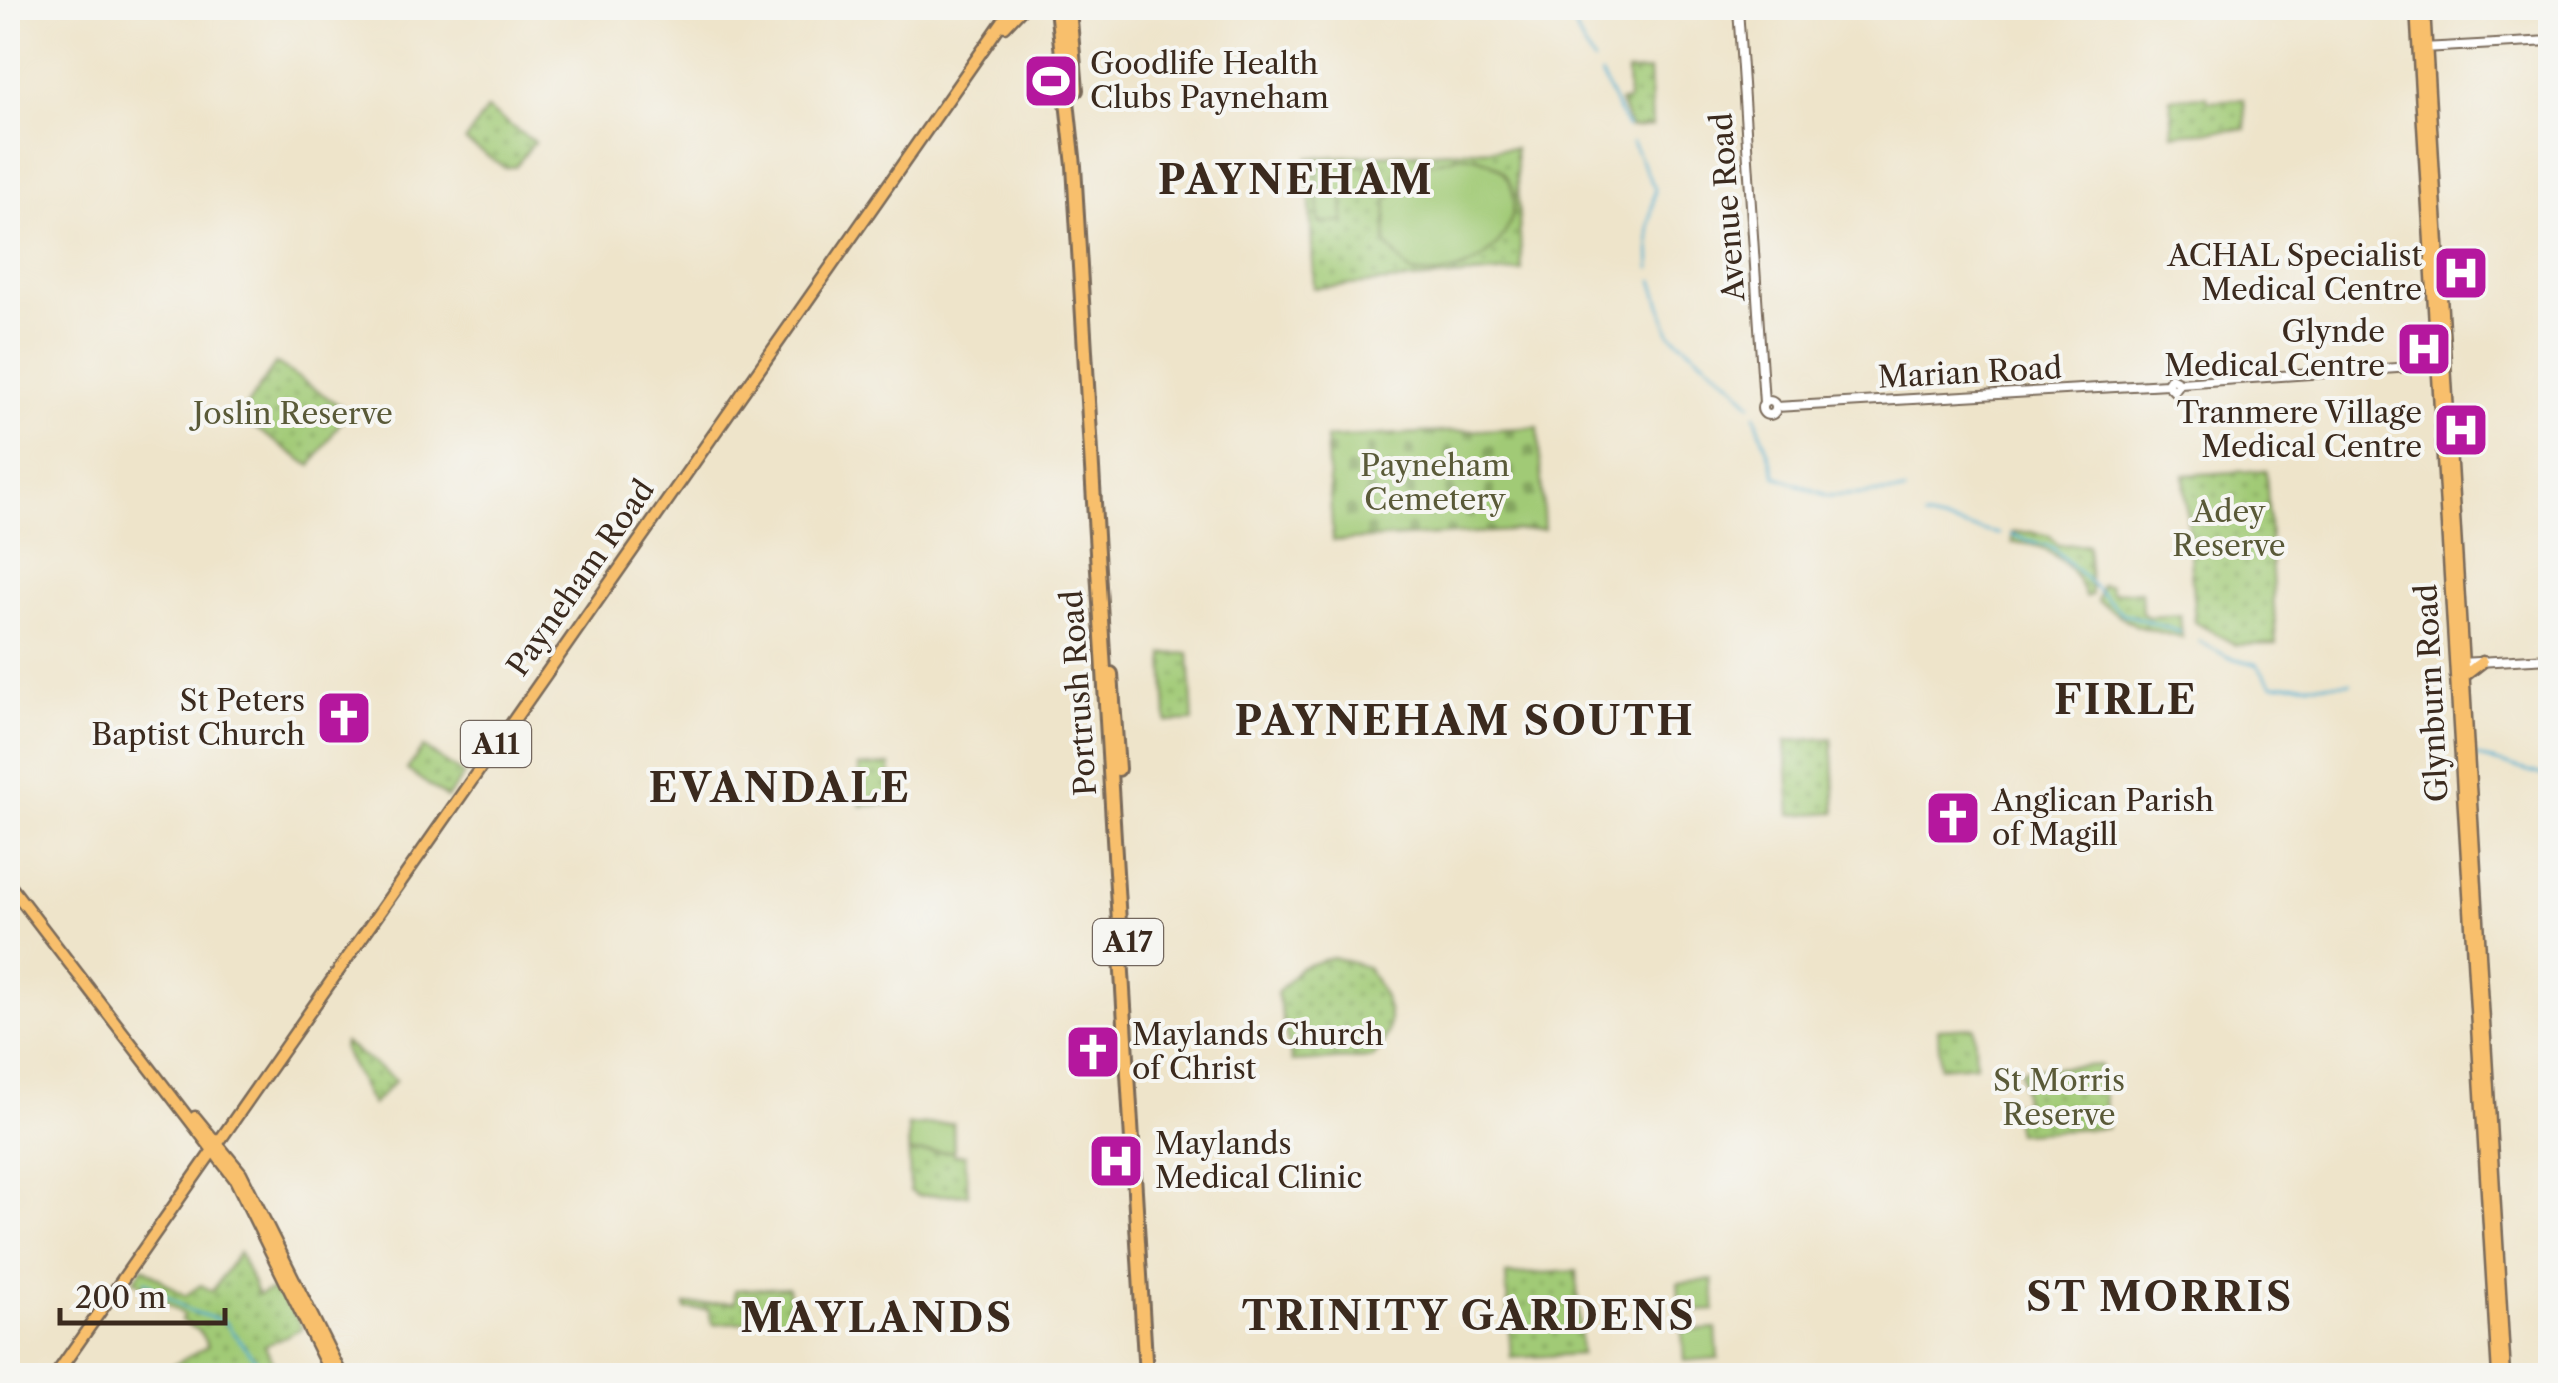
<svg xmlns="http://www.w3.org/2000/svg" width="2558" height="1383" font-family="'Libre Caslon Text',serif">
<defs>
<pattern id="grass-dots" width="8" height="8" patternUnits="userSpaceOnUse" patternTransform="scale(2.5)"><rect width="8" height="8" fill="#a1ca76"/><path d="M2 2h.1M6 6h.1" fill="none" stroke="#84a460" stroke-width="1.8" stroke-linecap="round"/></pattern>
<pattern id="cemetery-stones" width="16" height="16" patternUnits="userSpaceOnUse" patternTransform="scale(2.5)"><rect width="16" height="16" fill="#a1ca76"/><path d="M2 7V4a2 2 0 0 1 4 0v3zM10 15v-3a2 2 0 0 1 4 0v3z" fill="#84a460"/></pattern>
</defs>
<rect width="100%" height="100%" fill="#f6f6f2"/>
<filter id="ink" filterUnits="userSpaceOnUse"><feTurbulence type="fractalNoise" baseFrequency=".01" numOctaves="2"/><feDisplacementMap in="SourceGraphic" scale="20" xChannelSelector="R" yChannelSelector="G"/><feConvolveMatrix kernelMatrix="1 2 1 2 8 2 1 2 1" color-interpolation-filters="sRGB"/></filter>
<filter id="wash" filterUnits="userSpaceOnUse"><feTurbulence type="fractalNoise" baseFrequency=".0048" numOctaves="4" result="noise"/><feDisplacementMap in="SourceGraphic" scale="40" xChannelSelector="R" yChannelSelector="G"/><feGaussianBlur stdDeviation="2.25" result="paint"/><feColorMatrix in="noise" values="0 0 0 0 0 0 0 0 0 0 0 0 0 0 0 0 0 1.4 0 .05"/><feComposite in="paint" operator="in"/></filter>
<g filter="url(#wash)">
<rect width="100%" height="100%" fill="#eee4ca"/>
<!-- grass -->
<path fill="url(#grass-dots)" stroke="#6e7a4a" stroke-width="2.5" d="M1649 71 1652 126 1630 128 1620 102 1628 101 1627 72Z
M2207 96 2208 101 2244 99 2246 129 2173 134 2171 98Z
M487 109 534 142 516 166 505 168 465 141Z
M1515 148 1522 271 1314 288 1308 158Z
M276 363 348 411 311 466 239 417Z
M2266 470 2276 644 2236 645 2195 622 2184 475Z
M2031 532 2050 536 2058 545 2087 544 2091 595 2085 597C2075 565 2045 541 2012 543V533Z
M2101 585H2110L2111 592 2141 591 2142 613 2148 617 2180 615 2182 638 2137 626 2097 601Z
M1189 653 1193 721 1167 722 1164 654Z
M1832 738 1836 812 1791 815 1786 741Z
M423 747 464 775 447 798 407 770Z
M890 765 892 804 861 806 859 767Z
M1332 957 1367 967C1387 999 1402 1025 1373 1058L1292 1062 1277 993 1299 968Z
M1974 1027 1976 1064 1940 1067 1938 1029Z
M344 1043 396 1080 372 1105 343 1049Z
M2100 1065 2107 1128 2017 1133 2011 1104 2024 1102 2021 1070Z
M953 1123 954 1155H965L968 1194 918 1196 910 1191 908 1126Z
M239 1252 258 1295 282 1286 302 1328 265 1346 279 1375H155L208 1346 199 1331 181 1320 184 1315 134 1280 143 1267 185 1296 201 1285 212 1291Z
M1576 1271 1581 1354 1511 1358 1506 1275Z
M788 1287 791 1319 712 1324 708 1309 686 1310 685 1305 735 1302V1290Z"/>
<!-- cemetery -->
<path fill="url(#cemetery-stones)" stroke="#6e7a4a" stroke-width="2.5" d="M1538 427 1544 529 1333 541 1326 438Z"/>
<!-- pitch -->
<path fill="#a1ca76" stroke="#6e7a4a" stroke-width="2.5" d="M1462 155C1557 164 1510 291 1411 273L1386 244 1387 200 1421 166Z
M1367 165 1368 193 1343 194 1344 222 1319 223 1317 167Z
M953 1123 954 1151 909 1153 908 1126Z
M1713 1280 1715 1310 1680 1312 1678 1283Z
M1716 1329 1718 1358 1684 1361 1682 1331Z"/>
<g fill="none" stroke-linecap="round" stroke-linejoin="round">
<!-- stream -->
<path stroke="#52afd0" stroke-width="2.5" d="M1564 8 1593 62
M1601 75 1627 128
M1632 142 1655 189 1649 226 1651 268
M1653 280 1670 333 1732 382 1751 404
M1755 415 1776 476 1828 496 1905 492
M1924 518 1999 534
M2011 535 2052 547 2122 613 2180 632
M2199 641 2228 657 2256 664 2273 685 2351 683
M2475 756 2550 777
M145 1281 188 1310 225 1322C238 1342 255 1355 267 1376"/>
</g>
</g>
<g filter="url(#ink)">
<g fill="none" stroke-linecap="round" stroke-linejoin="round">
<!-- minor casing -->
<g stroke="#7a6b5a" stroke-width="12">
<path id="minor" d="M1738 8 1764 403
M2423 48 2550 41
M2180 383 2440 365
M1762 408a7 7 0 1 1 14 0a7 7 0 1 1-14 0Z
M1776 407 2167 384 2171 378 2180 383 2174 391 2167 384
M2460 663 2550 658"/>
</g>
<!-- major casing -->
<g stroke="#7a6b5a" stroke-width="15">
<path id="major" d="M2416 8 2498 1376
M2424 8 2505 1376
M1005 26 1022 8
M2464 676 2482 662
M8 883 235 1179 332 1376
M195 1117 241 1173 342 1376
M55 1376 1012 8"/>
</g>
<!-- highway casing -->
<g stroke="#7a6b5a" stroke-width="18">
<path id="highway" d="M1057 8 1074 166 1146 1376
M1069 8 1076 90
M1111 674 1118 769"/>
</g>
<!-- minor -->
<use href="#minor" stroke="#fff" stroke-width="8"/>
<!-- major -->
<use href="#major" stroke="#f8bf6c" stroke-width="10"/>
<!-- highway -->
<use href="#highway" stroke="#f8bf6c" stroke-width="12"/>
</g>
</g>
<!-- icons -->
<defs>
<g id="stadium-square" transform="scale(2.875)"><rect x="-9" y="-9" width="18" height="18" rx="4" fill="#b5179e" stroke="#f6f6f2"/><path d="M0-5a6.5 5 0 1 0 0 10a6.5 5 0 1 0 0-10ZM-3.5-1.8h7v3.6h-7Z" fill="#fff"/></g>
<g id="hospital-square" transform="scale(2.875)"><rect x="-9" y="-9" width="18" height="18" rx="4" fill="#b5179e" stroke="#f6f6f2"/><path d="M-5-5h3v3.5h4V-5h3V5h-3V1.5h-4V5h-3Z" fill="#fff"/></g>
<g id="church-square" transform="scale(2.875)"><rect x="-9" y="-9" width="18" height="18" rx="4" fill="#b5179e" stroke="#f6f6f2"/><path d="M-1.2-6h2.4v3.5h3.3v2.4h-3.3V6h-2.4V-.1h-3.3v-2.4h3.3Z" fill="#fff"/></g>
</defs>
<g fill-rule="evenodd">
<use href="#stadium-square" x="1051" y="81"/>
<use href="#hospital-square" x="2461" y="273"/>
<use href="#hospital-square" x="2424" y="349"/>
<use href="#hospital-square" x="2461" y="430"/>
<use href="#church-square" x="344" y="718"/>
<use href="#church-square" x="1953" y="818"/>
<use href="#church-square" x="1093" y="1052"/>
<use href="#hospital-square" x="1116" y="1161"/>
</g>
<g text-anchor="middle" stroke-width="8" stroke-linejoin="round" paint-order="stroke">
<!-- shield labels -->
<g fill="#f6f6f2" stroke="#73675e" stroke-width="2.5">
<rect x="461" y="721" width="70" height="46" rx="8"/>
<rect x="1093" y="919" width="70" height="46" rx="8"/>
</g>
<g font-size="28" font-weight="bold" fill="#3b2a1e">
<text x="496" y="754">A11</text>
<text x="1128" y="952">A17</text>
</g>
<!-- poi labels -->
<g font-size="30" fill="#3b2a1e" stroke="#f6f6f2" text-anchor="start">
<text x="1090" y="74">Goodlife Health<tspan x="1090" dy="34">Clubs Payneham</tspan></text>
<text x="2422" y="266" text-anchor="end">ACHAL Specialist<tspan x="2422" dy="34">Medical Centre</tspan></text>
<text x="2385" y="342" text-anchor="end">Glynde<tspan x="2385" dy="34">Medical Centre</tspan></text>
<text x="2422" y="423" text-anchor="end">Tranmere Village<tspan x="2422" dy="34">Medical Centre</tspan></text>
<text x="305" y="711" text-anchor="end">St Peters<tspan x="305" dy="34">Baptist Church</tspan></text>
<text x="1992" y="811">Anglican Parish<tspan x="1992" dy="34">of Magill</tspan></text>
<text x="1132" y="1045">Maylands Church<tspan x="1132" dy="34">of Christ</tspan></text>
<text x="1155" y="1154">Maylands<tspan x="1155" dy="34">Medical Clinic</tspan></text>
</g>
<!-- street labels -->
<g font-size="30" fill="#3b2a1e" stroke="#f6f6f2">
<text transform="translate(1728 207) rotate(-94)" y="10">Avenue Road</text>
<text transform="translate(1970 373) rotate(-3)" y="10">Marian Road</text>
<text transform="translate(581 578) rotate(-55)" y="10">Payneham Road</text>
<text transform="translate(1079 693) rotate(-94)" y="10">Portrush Road</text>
<text transform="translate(2432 693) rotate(-93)" y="10">Glynburn Road</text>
</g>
<!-- park labels -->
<g font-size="30" fill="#5a5a38" stroke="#f6f6f2">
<text x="293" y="424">Joslin Reserve</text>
<text x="1435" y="476">Payneham<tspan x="1435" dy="34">Cemetery</tspan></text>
<text x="2229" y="522">Adey<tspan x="2229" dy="34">Reserve</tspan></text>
<text x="2059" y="1091">St Morris<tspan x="2059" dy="34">Reserve</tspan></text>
</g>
<!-- district labels -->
<g font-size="40" font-weight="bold" letter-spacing="2.5" fill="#3b2a1e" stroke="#f6f6f2">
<text x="1296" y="194">PAYNEHAM</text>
<text x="2126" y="714">FIRLE</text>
<text x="1465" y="735">PAYNEHAM SOUTH</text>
<text x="780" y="802">EVANDALE</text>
<text x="2160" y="1311">ST MORRIS</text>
<text x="1469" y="1330">TRINITY GARDENS</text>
<text x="877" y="1332">MAYLANDS</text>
</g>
</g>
<!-- margin -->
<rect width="2558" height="1383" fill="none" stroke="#f6f6f2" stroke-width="40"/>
<!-- scale -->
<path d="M60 1308v15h165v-15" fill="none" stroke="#3b2a1e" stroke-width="5"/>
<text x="75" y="1308" font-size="30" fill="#3b2a1e" stroke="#f6f6f2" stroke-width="8" paint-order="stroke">200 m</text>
</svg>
